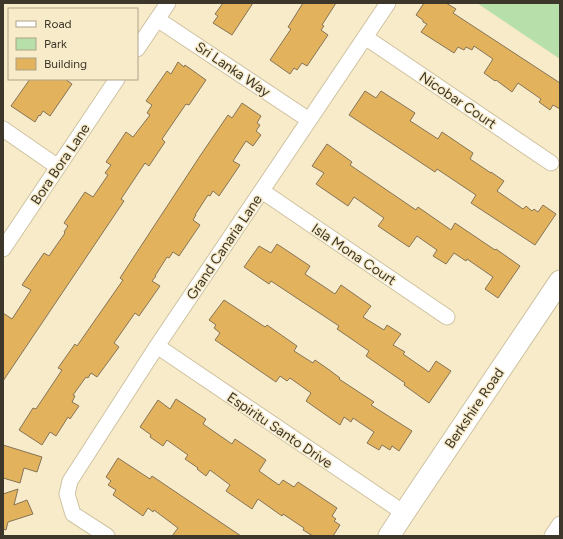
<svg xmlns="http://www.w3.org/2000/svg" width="563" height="539" font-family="Figtree,sans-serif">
<rect width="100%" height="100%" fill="#f8ebc9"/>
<!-- green -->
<path fill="#b7dfaa" d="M477 3H560V59Z"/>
<!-- building -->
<path fill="#e2b25c" stroke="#857457" d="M223 3H253L232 35 213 23 218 16 215 14Z
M303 3H336L322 25 324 26 321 30 328 35 307 66 302 63 297 70 294 68 290 74 270 60 291 29 288 27Z
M424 3H446L456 9 453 13 560 83V109L553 105 550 110 539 102 541 99 518 83 512 92 496 80 495 81 484 73 493 59 474 46 472 50 466 47 464 50 458 47 454 53 421 32 427 24 423 22V20L416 15Z
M178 62 184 67 185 65 206 80 189 105 186 104 162 139 165 142 149 166 145 163 121 199 124 201 3 381V313L12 319 31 290 22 285 44 253 49 256 65 233 64 232 68 226 64 223 85 192 93 197 108 175 105 173 111 165 106 162 126 132 133 137 150 115 147 113 152 105 146 101 167 71 171 74Z
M30 79H65L72 84 50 116 43 111 40 116 39 115 35 122 11 106Z
M365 91 376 98 381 91 415 113 410 121 415 124 438 139 442 132 473 153 470 159 491 173V172L504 181 497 191 523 209 526 206 532 211 534 209 538 212 543 205 556 214 535 245 471 203 476 195 437 169 435 172 349 115Z
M242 103 261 116 257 123 260 125 256 131 261 135 253 146 246 141 233 161 240 165 219 196 213 191 210 196 208 195 195 215H196L193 220 200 225 179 256 173 252 169 258 167 257 155 276H156L152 281 160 286 139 316 135 313 114 343 119 347 97 377 91 373 88 378 86 377 73 395 75 396 72 402 79 406 70 419 68 417 56 436 50 432 42 445 19 430 33 408 36 409 62 370 58 368 75 344 77 346 123 280 120 278 200 156 228 115 232 118Z
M327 144 352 162 350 165 416 210 418 207 451 230 455 223 495 250 496 249 520 266 498 298 485 289 493 277 467 259 466 261 454 253 446 264 433 256 437 250 417 236 409 247 378 226 384 218 354 197 348 206 316 184 324 173 312 166Z
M277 244 310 266 305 274 335 294 341 285 371 306 363 317 384 330 387 325 401 334 393 345 405 352 403 354 429 372 436 361 451 371 429 403 404 385 405 383 366 356 369 351 337 329 339 326 271 281 269 284 244 267 259 246 271 253Z
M224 300 265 327 267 325 297 346 294 351 313 363 315 360 328 369 340 378 339 379 374 402 371 405 412 431 399 451 392 446 390 450 382 445 379 450 367 443 374 432 353 418 351 422 344 417 340 425 306 401 311 393 290 378 287 381 280 376 276 382 215 340 220 333 214 328 216 325 209 320Z
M176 399 206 419 203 424 232 444 235 439 266 460 259 471 279 485 283 480 294 487 298 482 337 508 332 516 336 519 334 521 340 525 333 536H313L303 530 304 528 283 514 282 516 258 499 252 509 226 491 230 485 210 470 206 476 197 469 198 468 185 459 188 455 167 440 163 446 150 437 151 435 140 427 158 400 170 409Z
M3 445 42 457 37 472 24 468 20 483 3 478Z
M118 458 150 479 152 476 241 536H172L178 528 154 510 153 512 148 508 143 516 113 495 116 490 108 485 111 481 106 477Z
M18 489 14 505 27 500 33 514 8 522 6 530 3 529V494Z"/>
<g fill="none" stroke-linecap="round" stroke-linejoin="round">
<!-- street casing -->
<g stroke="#cec2a1" stroke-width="17">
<path id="street" d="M157 19 309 120
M365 37 551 163
M137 49 168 3
M3 129 58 167
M262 191 447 317
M3 249 117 79
M157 346 404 513
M107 536 73 514 67 494 70 481 157 346 388 3
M552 536 560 524"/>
</g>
<!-- secondary casing -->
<g stroke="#cec2a1" stroke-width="23">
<path id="secondary" d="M389 536 404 513 560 281"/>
</g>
<!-- street -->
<use href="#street" stroke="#fff" stroke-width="15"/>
<!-- secondary -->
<use href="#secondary" stroke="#fff" stroke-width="21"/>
</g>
<g text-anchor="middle" stroke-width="3" stroke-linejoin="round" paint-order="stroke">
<!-- street labels -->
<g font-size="14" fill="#3c372a" stroke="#f8ebc9">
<text transform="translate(233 69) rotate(34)" y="5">Sri Lanka Way</text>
<text transform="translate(458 100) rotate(34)" y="5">Nicobar Court</text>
<text transform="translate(60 164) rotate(-56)" y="5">Bora Bora Lane</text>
<text transform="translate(224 247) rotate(-56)" y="5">Grand Canaria Lane</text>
<text transform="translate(354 254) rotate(34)" y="5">Isla Mona Court</text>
<text transform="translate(474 408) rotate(-56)" y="5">Berkshire Road</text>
<text transform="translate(280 430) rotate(34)" y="5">Espiritu Santo Drive</text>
</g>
</g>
<!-- border -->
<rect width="563" height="539" fill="none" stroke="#3c372a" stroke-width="8"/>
<!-- legend -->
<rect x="8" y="8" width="130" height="72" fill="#f8ebc9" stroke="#ada389"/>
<rect x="16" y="21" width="20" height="6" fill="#ffffff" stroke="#ada389"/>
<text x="44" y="28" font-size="12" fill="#3c372a">Road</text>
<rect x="16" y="38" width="20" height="12" fill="#b7dfaa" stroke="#ada389"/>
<text x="44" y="48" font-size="12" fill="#3c372a">Park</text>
<rect x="16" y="58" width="20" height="12" fill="#e2b25c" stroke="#ada389"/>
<text x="44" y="68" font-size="12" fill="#3c372a">Building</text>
</svg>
